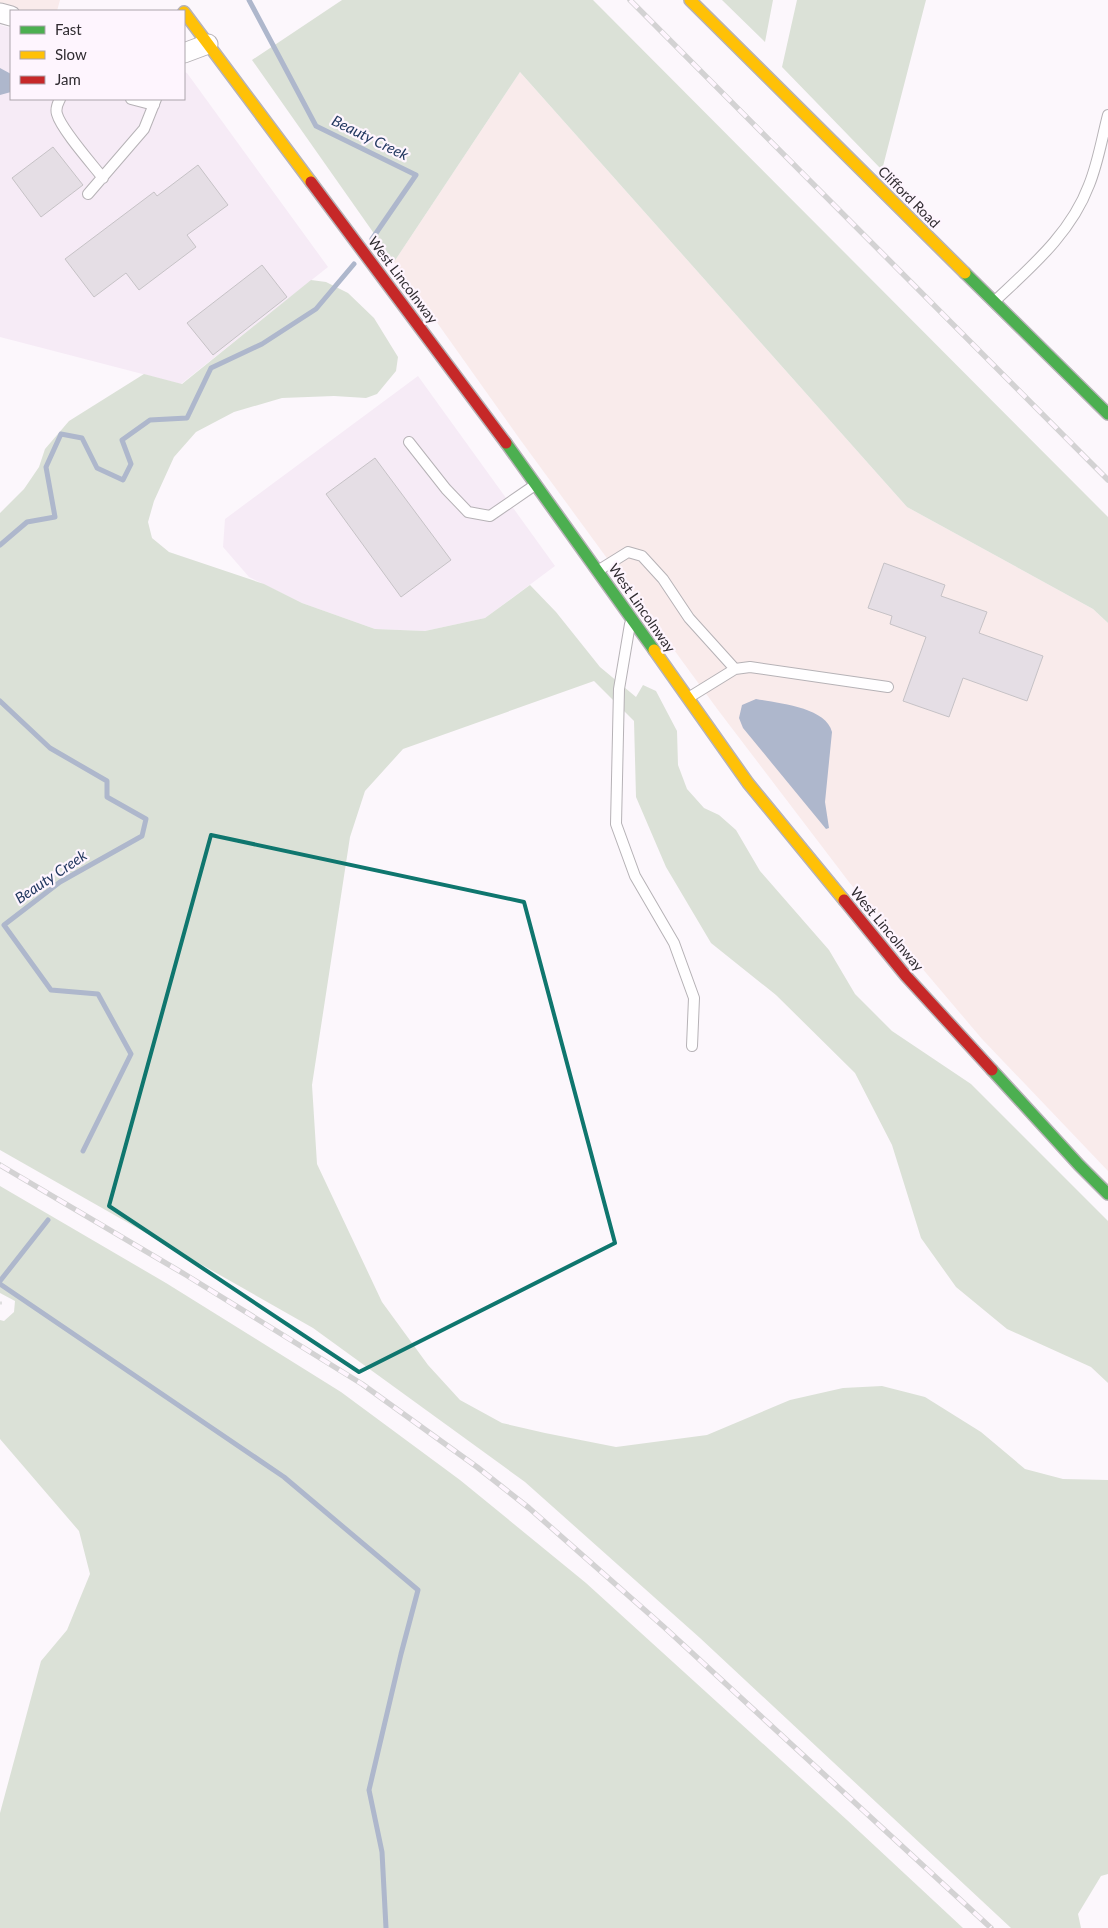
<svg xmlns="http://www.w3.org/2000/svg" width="1108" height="1928" font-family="Lato,sans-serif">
<rect width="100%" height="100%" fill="#fcf7fc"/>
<!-- built -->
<path fill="#f6ebf6" d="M0 25 11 28V99H184V72L187 73 328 267 181 384 0 337Z
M418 376 555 566 485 618 425 631 375 629 302 603 249 577 223 547 225 519Z"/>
<!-- industrial -->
<path fill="#f9ebeb" d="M0 0H60L57 11H25L0 5Z
M520 72 907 507 1093 609 1108 623V1171L982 1039 849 882 718 710 519 438 394 262Z"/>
<!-- green -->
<path fill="#dbe1d7" d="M342 0H593L1108 517V623L1093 609 907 507 520 72 394 262 252 60Z
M722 0H773L765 42Z
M797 0H926L882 170 782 67Z
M311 280 326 282 348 293 374 318 398 357 396 371 377 394 366 398 334 396 282 398 234 412 196 432 174 457 154 501 148 522 152 538 169 552 264 584 302 603 375 629 425 631 485 618 530 585 556 612 600 667 636 697 643 685 656 691 677 731 678 765 687 789 704 808 719 815 736 830 760 871 829 950 855 994 892 1031 971 1084 1108 1221V1383L1091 1367 1007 1329 956 1287 921 1238 892 1145 855 1073 776 995 711 943 666 867 636 797 634 721 594 681 403 749 365 791 350 837 312 1085 317 1164 382 1302 428 1365 460 1400 502 1423 545 1433 616 1447 707 1435 790 1400 843 1388 882 1386 925 1397 981 1432 1025 1469 1063 1479 1108 1480V1874L1101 1876 1078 1914 1081 1928H1011L700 1638 525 1482 313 1328 0 1150V513L24 489 39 467 45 449 69 421 144 374 182 384Z
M0 1186 166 1283 341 1392 460 1480 586 1583 847 1820 963 1928H0V1813L41 1661 67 1630 90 1574 79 1531 0 1439V1320L4 1321 14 1312 15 1301 0 1293Z"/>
<!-- water -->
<path fill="#aeb7cc" d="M0 68 11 74V92L0 95Z
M756 699C777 703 826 707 832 732L825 802 829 828 826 829 743 728 739 718 742 705Z"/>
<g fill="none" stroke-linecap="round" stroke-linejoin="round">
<!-- stream -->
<path stroke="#aeb7cc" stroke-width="5" d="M249 0 316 126 416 175 372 239
M0 545 27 522 55 517 46 467 61 434 82 438 97 468 123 480 131 464 122 440 150 420 187 418 211 368 262 344 316 309 354 264
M0 701 50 748 107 781V797L146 819 142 836 60 882 4 925 51 990 98 994 131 1054 83 1151
M0 1281 48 1220
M0 1284 284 1477 418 1590 401 1654 369 1790 382 1852 386 1928"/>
</g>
<!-- building -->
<path fill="#e5dee5" stroke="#c6c2c6" d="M53 147 83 185 41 217 12 178Z
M198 165 228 205 187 235 196 247 139 290 126 273 94 297 65 259 154 192 157 196Z
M262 265 287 297 213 355 187 323Z
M375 458 451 560 401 597 326 494Z
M884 563 945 585 941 596 987 612 979 633 1043 656 1027 701 963 678 949 717 903 701 926 637 890 624 892 616 868 608Z"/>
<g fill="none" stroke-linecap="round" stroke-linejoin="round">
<!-- lane casing -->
<g stroke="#b6b2b6" stroke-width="12">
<path id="lane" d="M60 99C58 103 55 108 57 114 61 129 92 164 103 178
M131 99 154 105
M88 194 144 129 156 99
M996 300C1032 266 1071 233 1089 185 1098 163 1102 138 1108 115
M409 442 446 489 468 512 490 516 535 485
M599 570 628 552 642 556 663 579 689 618 735 669
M630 624 619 689 616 824 635 876 674 943 694 998 692 1046
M688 698 735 669 750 667 888 687"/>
</g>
<!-- street casing -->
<g stroke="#b6b2b6" stroke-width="21">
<path id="street" d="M0 13 11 16
M184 53 208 44"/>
</g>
<!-- fast casing -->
<g stroke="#b6b2b6" stroke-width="14">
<path id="fast" d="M965 273 1108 414
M506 443 654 650
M992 1070 1079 1165 1108 1194"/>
</g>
<!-- slow casing -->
<g stroke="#b6b2b6" stroke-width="14">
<path id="slow" d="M690 0 965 273
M184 12 311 182
M654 650 748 783 844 900"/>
</g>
<!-- jam casing -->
<g stroke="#b6b2b6" stroke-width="14">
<path id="jam" d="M311 182 506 443
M844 900 906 976 992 1070"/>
</g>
<!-- path -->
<path stroke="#dfdedf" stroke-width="3" stroke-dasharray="5 2.5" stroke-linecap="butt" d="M0 1303H2"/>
<!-- lane -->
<use href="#lane" stroke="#fffeff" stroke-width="10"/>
<!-- street -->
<use href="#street" stroke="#fffeff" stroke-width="19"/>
<!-- fast -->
<use href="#fast" stroke="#4caf50" stroke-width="11"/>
<!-- slow -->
<use href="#slow" stroke="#ffc107" stroke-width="11"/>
<!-- jam -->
<use href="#jam" stroke="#c62828" stroke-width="11"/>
<!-- rail casing -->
<g stroke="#d3d2d3" stroke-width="5.5">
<path id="rail" d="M630 0 1108 480
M0 1165 186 1275 362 1384 477 1467 529 1508 664 1627 991 1928"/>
</g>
<!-- rail -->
<use href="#rail" stroke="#fef5fe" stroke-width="4" stroke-dasharray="11" stroke-linecap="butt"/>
</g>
<!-- marked area -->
<path fill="none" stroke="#0f766e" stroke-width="4" stroke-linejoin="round" d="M211 835 524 902 615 1243 359 1372 109 1206Z"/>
<g text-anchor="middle" stroke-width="4.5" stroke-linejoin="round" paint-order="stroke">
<!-- street labels -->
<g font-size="14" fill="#302c31" stroke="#fef5fe">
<text transform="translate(909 197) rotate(45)" y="5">Clifford Road</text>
<text transform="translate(403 280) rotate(53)" y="5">West Lincolnway</text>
<text transform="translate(642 608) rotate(55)" y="5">West Lincolnway</text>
<text transform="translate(887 929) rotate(50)" y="5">West Lincolnway</text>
</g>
<!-- water labels -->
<g font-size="15" font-style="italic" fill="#223860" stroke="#fef5fe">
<text transform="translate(370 138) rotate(26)" y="5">Beauty Creek</text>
<text transform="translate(51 877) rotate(-34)" y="5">Beauty Creek</text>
</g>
</g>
<!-- legend -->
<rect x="10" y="10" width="175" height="90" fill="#fef5fe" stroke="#aca5ac"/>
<rect x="20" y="26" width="25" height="8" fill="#4caf50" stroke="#aca5ac"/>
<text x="55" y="35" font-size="15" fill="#302c31">Fast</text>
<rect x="20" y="51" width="25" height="8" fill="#ffc107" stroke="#aca5ac"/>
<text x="55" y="60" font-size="15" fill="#302c31">Slow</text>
<rect x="20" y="76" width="25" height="8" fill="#c62828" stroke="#aca5ac"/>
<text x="55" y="85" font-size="15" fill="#302c31">Jam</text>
</svg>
